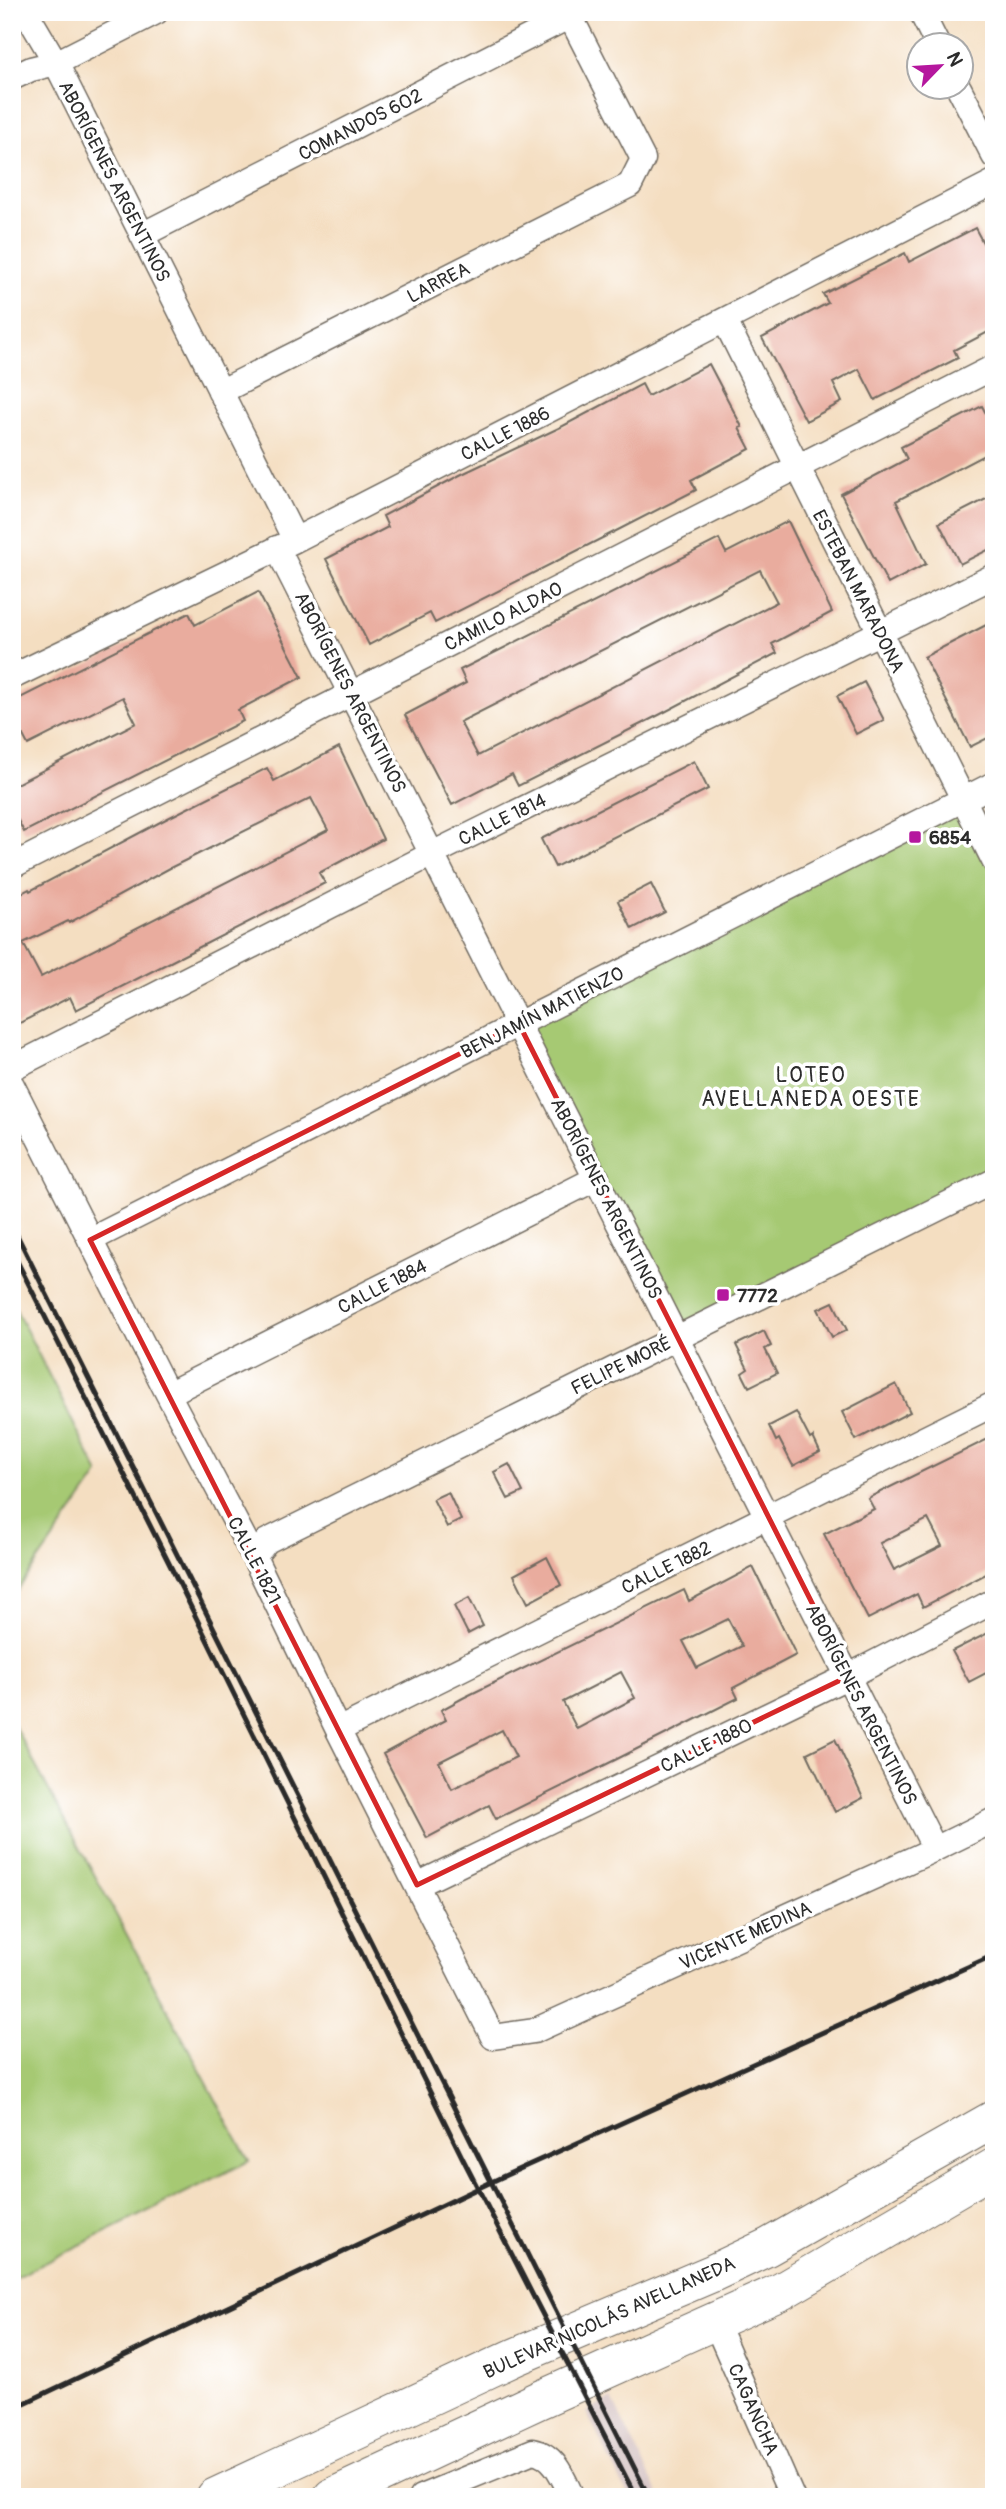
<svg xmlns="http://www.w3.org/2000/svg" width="1006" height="2509" font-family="Pangolin,sans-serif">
<rect width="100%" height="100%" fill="#fff"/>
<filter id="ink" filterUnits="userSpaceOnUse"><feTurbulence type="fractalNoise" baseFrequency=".0143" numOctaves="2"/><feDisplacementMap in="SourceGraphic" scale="14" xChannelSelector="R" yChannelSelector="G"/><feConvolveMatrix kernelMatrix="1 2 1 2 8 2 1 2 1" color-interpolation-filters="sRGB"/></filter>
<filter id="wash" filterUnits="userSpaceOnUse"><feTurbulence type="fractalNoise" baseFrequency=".00686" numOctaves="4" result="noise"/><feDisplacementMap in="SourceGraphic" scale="28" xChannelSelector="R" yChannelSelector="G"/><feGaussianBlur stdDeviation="1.57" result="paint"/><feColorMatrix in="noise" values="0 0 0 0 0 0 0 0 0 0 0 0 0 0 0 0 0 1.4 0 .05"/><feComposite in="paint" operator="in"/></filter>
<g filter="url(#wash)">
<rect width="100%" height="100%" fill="#f4dec1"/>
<!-- industrial -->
<path fill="#d2bfc0" d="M612 2399 660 2497H629L586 2412Z"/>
<!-- green -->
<path fill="#a6c973" stroke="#687a4f" stroke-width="2" d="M963 799 994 861V1181L677 1337 519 1024Z
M12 1302 99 1474 15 1594 12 1604Z
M12 1722 249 2161 12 2279Z"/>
<g id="blocks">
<!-- building -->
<path fill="#e9ac9e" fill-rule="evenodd" d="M975 228 994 263V329L954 350 958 358 875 400 859 369 833 383 842 402 806 421 762 338 828 303 823 294 905 253 909 262Z
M709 364 742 427 739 428 750 449 691 480 696 490 618 530 435 623 430 613 369 645 326 559 388 527 383 516 460 475 563 426 642 384 648 396Z
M982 406 994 429V450L896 501 926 564 888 584 841 494 907 459 901 447Z
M994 495V547L960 564 939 523Z
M788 521 832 612 772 644 777 653 659 715 518 786 512 774 452 805 405 715 466 683 460 670 482 659 719 539 726 553ZM760 570 777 602 478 756 460 722Z
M258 592 302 677 238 710 243 721 24 832 12 809V786L136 723 123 697 28 745 12 714V702L189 613 195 625Z
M994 621V735L970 747 924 657Z
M864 682 884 720 856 734 837 696Z
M339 747 383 839 319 873 325 883 184 955 76 1010 70 997 12 1027V898L29 889 30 891 166 819 267 768 274 781ZM311 798 328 830 41 977 23 943 68 921 69 923 170 868Z
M694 761 708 789 555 867 541 839Z
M651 884 665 912 632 929 618 901Z
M833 1302 847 1330 832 1337 818 1309Z
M764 1331 771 1346 765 1349 777 1373 749 1387 742 1373 748 1369 736 1345Z
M896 1384 910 1412 856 1440 842 1412Z
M796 1412 810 1439 813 1437 820 1452 793 1466 779 1439 776 1441 769 1426Z
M994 1436V1570L923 1607 917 1594 868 1619 824 1534 874 1509 868 1498ZM928 1519 942 1546 894 1570 880 1543Z
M509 1464 523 1492 508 1499 494 1472Z
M448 1492 461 1520 447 1527 433 1499Z
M547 1557 561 1585 528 1603 514 1575Z
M753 1567 796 1655 733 1688 738 1698 615 1760 496 1819 489 1805 427 1838 383 1754 446 1720 441 1710 463 1698 684 1590 689 1601ZM728 1619 742 1646 697 1668 683 1641ZM621 1672 635 1698 577 1729 563 1702ZM502 1730 516 1757 452 1789 439 1762Z
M469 1598 483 1626 468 1634 454 1606Z
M994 1630V1669L969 1682 952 1651Z
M835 1739 863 1798 835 1812 807 1753Z"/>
</g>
</g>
<g filter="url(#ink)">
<use href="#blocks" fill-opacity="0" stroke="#716a60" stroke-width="2"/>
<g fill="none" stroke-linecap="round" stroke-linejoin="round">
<!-- minor casing -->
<g stroke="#716a60" stroke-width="27">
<path id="minor" d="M26 12 56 63 295 540
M921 12 938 46
M12 78 31 69 56 63 156 12
M959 88 994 156
M142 235 578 12
M725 321 994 861
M220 392 630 185 643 159 568 12
M277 548 935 1849
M12 677 295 540 994 182
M12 866 994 367
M12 1068 432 854 994 576
M12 1085 168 1394 254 1557 338 1730 493 2037 534 2031 935 1849 994 1820
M90 1240 994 784
M168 1394 597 1178
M254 1557 267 1541 994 1181
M338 1730 994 1404
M417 1885 849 1676 994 1601
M715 2322 792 2497
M421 2497 533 2451C555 2455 563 2478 572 2497"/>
</g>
<!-- primary casing -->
<g stroke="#716a60" stroke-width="39">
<path id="primary" d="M215 2497 515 2357 713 2273 768 2247 994 2119
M332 2497 537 2401 782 2291 994 2167"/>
</g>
<!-- minor -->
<use href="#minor" stroke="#fff" stroke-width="24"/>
<!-- primary -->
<use href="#primary" stroke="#fff" stroke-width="37"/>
<!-- rail -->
<path stroke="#2b2b2b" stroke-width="5" d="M12 1225 649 2497
M12 1251 184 1593 463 2159 636 2497
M12 2409 504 2176 994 1955"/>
</g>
</g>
<!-- marked area -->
<path fill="none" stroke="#d62828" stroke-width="5" stroke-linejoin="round" d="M519 1024 849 1676 417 1885 90 1240Z"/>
<!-- markers -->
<g fill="#b5179e" stroke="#fff" stroke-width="2.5">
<rect x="908" y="830" width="14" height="14" rx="3.5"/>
<rect x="716" y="1288" width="14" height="14" rx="3.5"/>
</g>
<g text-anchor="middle" stroke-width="7" stroke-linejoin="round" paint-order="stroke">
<!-- street labels -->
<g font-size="19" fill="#2b2b2b" stroke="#fff">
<text transform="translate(360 124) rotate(-27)" y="7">COMANDOS 602</text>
<text transform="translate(115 181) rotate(63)" y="7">ABORÍGENES ARGENTINOS</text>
<text transform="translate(438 282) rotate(-27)" y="7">LARREA</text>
<text transform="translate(505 433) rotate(-27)" y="7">CALLE 1886</text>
<text transform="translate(859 591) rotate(63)" y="7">ESTEBAN MARADONA</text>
<text transform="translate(503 616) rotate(-27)" y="7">CAMILO ALDAO</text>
<text transform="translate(351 692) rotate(63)" y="7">ABORÍGENES ARGENTINOS</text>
<text transform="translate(502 819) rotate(-26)" y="7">CALLE 1814</text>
<text transform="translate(542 1012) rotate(-27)" y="7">BENJAMÍN MATIENZO</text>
<text transform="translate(607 1198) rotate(63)" y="7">ABORÍGENES ARGENTINOS</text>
<text transform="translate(382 1286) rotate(-27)" y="7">CALLE 1884</text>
<text transform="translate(621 1365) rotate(-26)" y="7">FELIPE MORÉ</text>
<text transform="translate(255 1560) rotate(63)" y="7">CALLE 1821</text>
<text transform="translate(666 1567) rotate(-26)" y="7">CALLE 1882</text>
<text transform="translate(862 1704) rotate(63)" y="7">ABORÍGENES ARGENTINOS</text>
<text transform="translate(706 1745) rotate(-26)" y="7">CALLE 1880</text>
<text transform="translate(745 1935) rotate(-24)" y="7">VICENTE MEDINA</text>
<text transform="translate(609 2317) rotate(-24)" y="7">BULEVAR NICOLÁS AVELLANEDA</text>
<text transform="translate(754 2409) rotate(66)" y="7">CAGANCHA</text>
</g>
<!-- poi labels -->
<g font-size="19" font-weight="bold" fill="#2b2b2b" stroke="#fff" text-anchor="start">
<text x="929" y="844">6854</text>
<text x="737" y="1302">7772</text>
</g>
<!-- neighbourhood labels -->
<g font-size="21" letter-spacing="2" fill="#2b2b2b" stroke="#fff">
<text x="811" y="1082">LOTEO<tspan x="811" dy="24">AVELLANEDA OESTE</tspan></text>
</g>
</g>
<!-- margin -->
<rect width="1006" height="2509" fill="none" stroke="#fff" stroke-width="42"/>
<!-- north arrow -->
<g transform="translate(940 66) rotate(65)"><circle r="33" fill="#ffffff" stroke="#aaaaaa" stroke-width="2"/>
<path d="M0-5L12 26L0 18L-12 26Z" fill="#b5179e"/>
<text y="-10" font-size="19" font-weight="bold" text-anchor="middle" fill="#2b2b2b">N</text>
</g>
</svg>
